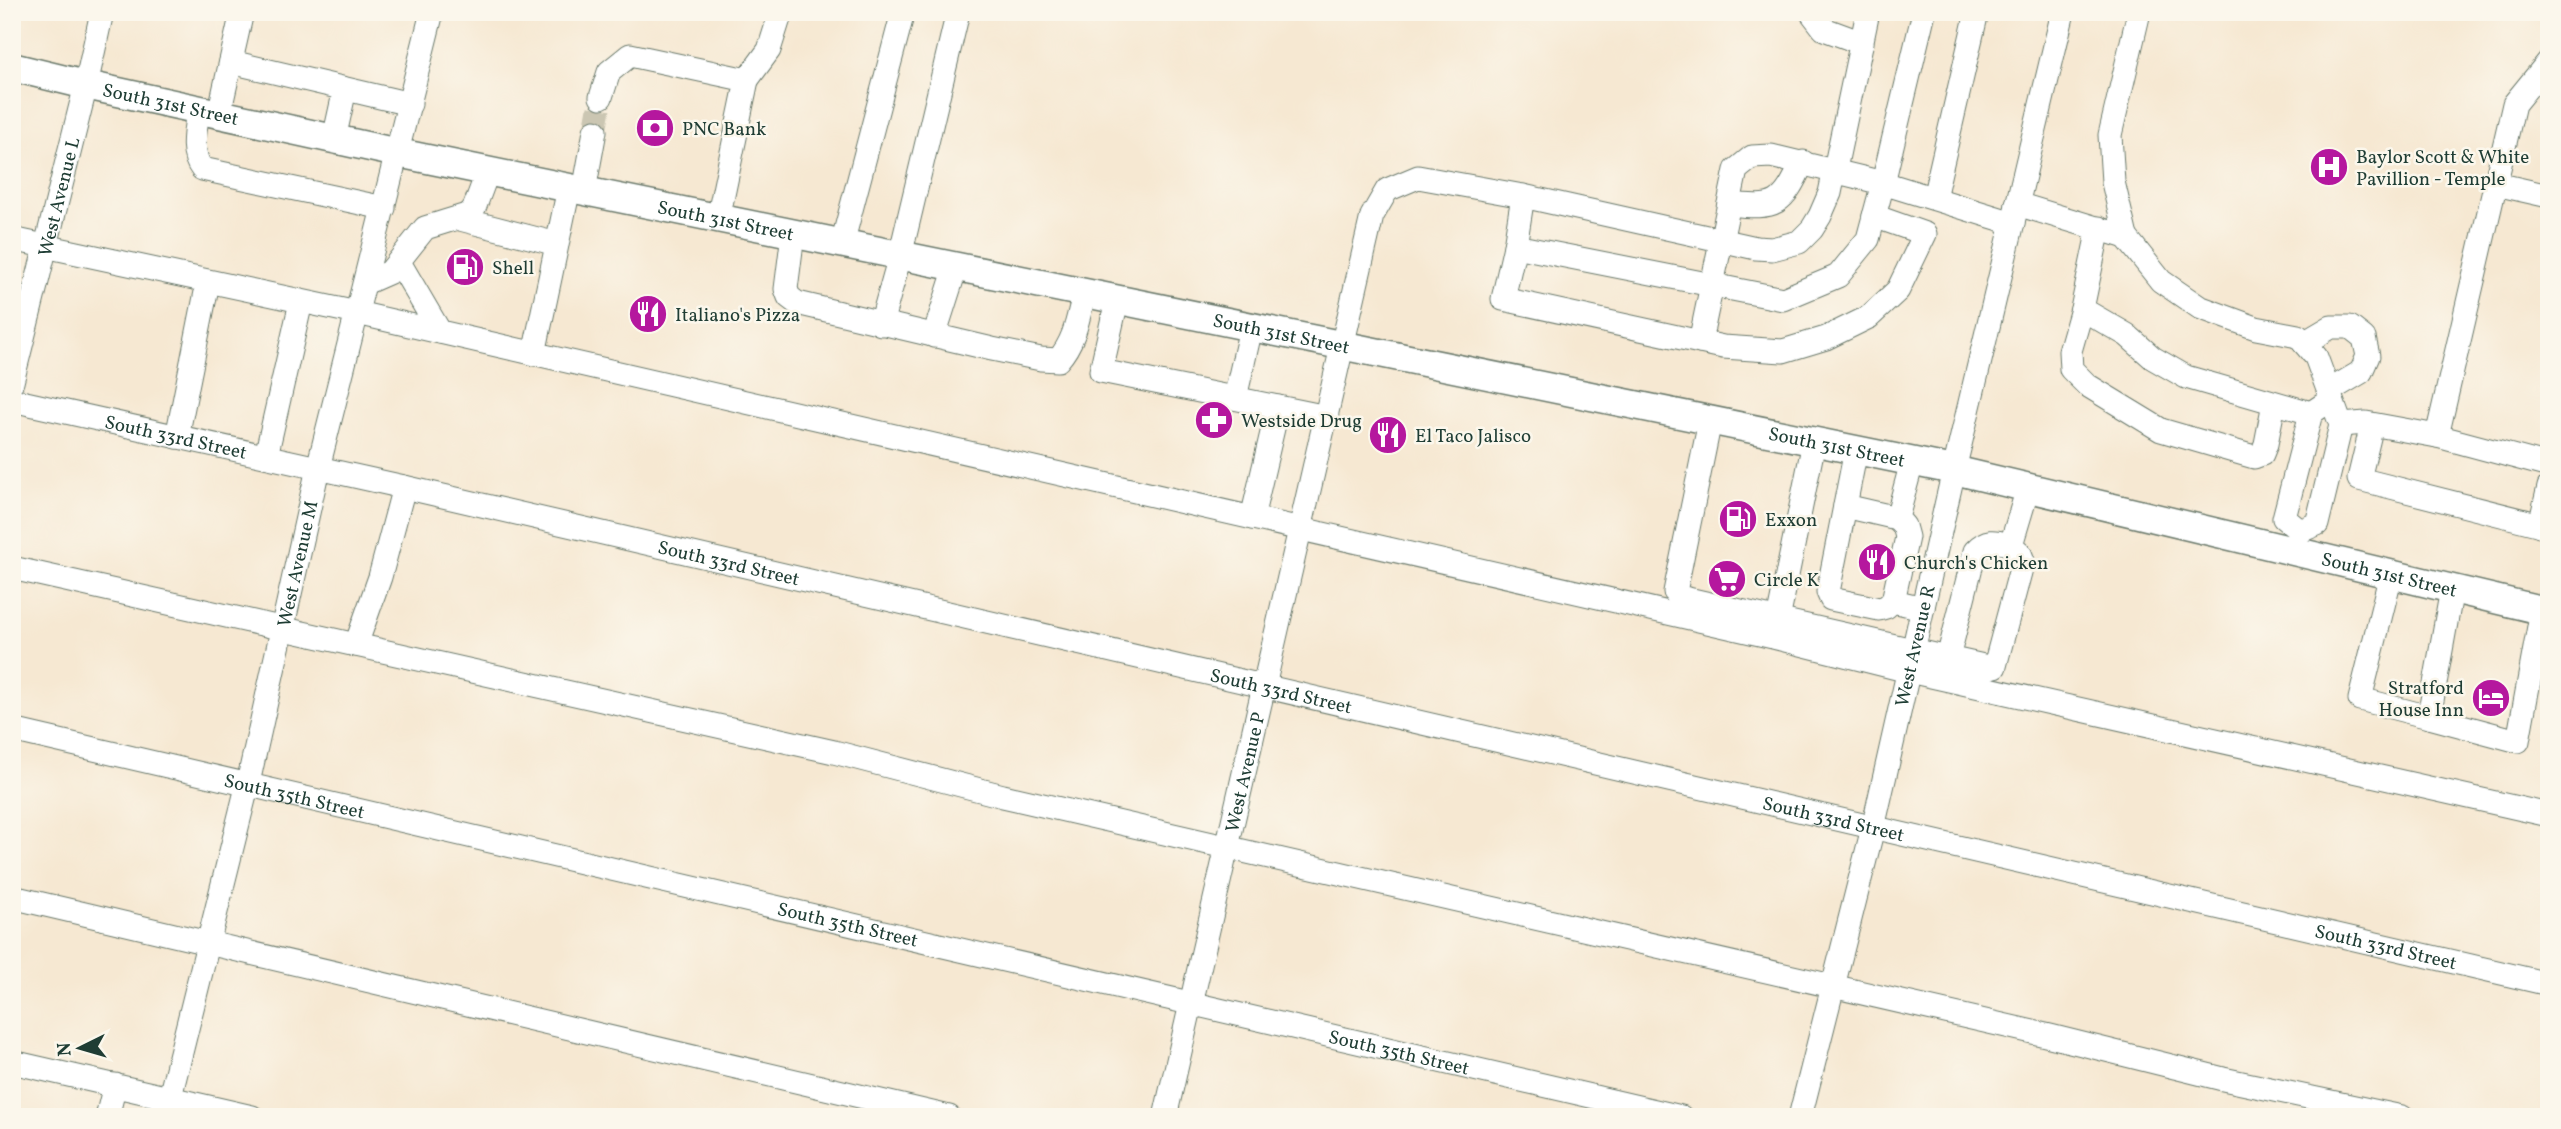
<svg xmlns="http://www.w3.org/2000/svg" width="2561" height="1129" font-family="Vollkorn,serif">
<rect width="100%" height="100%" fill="#fbf7ec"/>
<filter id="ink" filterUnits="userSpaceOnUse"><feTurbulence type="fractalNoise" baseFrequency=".0143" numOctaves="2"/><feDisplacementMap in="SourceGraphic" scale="14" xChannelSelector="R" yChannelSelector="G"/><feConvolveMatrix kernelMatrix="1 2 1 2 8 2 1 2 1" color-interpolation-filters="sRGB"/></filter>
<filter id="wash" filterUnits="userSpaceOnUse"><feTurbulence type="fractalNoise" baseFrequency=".00686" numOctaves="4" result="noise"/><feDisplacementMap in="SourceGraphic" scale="28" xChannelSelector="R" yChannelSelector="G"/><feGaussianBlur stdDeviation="1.57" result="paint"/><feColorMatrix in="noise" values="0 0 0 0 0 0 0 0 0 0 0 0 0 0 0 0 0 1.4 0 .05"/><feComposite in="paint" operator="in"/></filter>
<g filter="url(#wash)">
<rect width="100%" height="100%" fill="#f6e8d2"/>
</g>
<g filter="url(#ink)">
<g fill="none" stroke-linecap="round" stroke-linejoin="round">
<!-- minor-tunnel -->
<path stroke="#cbc6b2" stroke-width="23" stroke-dasharray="23 11" stroke-linecap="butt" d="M595 131 601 97"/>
<!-- minor casing -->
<g stroke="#6a796b" stroke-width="25">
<g id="minor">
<path d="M1811 12 1824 29 1862 43"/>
<path d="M231 62 410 104"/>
<path d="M747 80 769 50 781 12"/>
<path d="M601 97 609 72 630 55 747 80 718 219"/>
<path d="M198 110C196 129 189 152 202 169L384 208"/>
<path d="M219 114 242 12"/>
<path d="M334 139 345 89"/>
<path d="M2496 184 2549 196"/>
<path d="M584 191 595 131"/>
<path d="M1523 196 1756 248 1772 249 1799 242 1812 229 1820 216 1830 193 1868 12"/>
<path d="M1934 198 1977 12"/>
<path d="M1729 204C1778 209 1782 206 1803 162"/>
<path d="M2017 204 2126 237 2113 182 2110 135 2139 12"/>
<path d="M460 219 557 244"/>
<path d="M2099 228 2082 309 2127 335 2153 358 2186 377 2311 413"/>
<path d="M793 234 786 289 789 297 797 303 992 349 1041 359 1058 360C1075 341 1078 318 1084 294"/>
<path d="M2126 237 2161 281 2199 307 2256 328 2298 336 2316 357 2341 425 2317 524 2300 531"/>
<path d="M12 239 357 313 1773 637 1909 671 2549 815"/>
<path d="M842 244 903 12"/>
<path d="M1515 246 1503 299 1723 347 1783 351 1826 338 1869 317 1898 290 1925 234 1874 216"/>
<path d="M399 262 440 332"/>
<path d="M365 283 390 272 425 228 470 214 475 206 488 171"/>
<path d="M1117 300 1101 371 1327 417"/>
<path d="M2082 309 2070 351 2071 369 2087 385 2161 430 2254 457 2262 454 2266 444 2274 403"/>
<path d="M881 324 900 256 958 12"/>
<path d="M934 336 956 267"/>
<path d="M1700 342 1736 170 1752 157 1771 156 1883 183 1924 12"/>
<path d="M2304 343 2331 327H2350L2364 338 2368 356 2361 372 2329 391"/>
<path d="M534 354 569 188"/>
<path id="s1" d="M12 382 86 85 102 12"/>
<path d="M1235 398 1251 328"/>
<path id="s2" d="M12 400 404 487 2549 984"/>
<path d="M1710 421 1675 592 1679 597 1948 658"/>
<path d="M2341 425 2366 423 2437 436 2514 104 2549 61"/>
<path d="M2372 425 2359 479 2549 527"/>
<path d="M2437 436 2549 466"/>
<path d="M177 437 208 282"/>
<path d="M1856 450 1828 592 1831 599 1879 609 1886 607 1893 601 1923 608"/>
<path d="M266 456 301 302"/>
<path d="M1845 506 1897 518"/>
<path d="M1252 518 1278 407"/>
<path d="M2540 525 2549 487"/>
<path d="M2300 531 2284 518 2311 413 2323 405"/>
<path d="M2011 545 2020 553 2023 561 1995 666 1988 667 1948 658 1975 551C1987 538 1995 541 2011 545L2028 488"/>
<path d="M12 568 834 752 1003 796 2050 1036 2223 1079 2402 1117"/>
<path d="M2391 574 2360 699 2429 717"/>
<path d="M2452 589 2429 717 2518 741 2542 610"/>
<path d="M1893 601 1907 537 1904 526 1897 518 1912 462"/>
<path d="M1778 620 1814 442"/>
<path d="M356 645 380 577 404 487"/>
<path id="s3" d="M12 730 1681 1117"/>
<path d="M12 897 949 1117"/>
<path d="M12 1062 252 1117"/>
<path d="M107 1117 115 1085"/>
<path id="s4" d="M165 1117 248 783 318 468 432 12"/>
<path id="s5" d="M1165 1117 1372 216 1387 190 1418 177 1523 196 1515 246 1783 299 1838 276 1868 239 1883 183 2013 223"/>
<path id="s6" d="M1800 1117 1873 828 1954 470 2063 12"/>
</g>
</g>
<!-- major casing -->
<g stroke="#6a796b" stroke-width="31">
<g id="major">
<path id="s7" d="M12 67 86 85 398 153 1954 470 2549 612"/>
</g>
</g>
<!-- minor -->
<use href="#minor" stroke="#fff" stroke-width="23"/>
<!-- major -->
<use href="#major" stroke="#fff" stroke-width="28"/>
</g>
</g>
<!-- icons -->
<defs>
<g id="bank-disc" transform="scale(2.0125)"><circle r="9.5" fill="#b5179e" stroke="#fbf7ec"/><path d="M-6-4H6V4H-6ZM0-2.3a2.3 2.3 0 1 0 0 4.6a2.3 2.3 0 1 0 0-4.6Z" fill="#fff"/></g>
<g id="hospital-disc" transform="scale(2.0125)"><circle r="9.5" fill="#b5179e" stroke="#fbf7ec"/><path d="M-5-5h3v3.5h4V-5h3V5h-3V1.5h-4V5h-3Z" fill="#fff"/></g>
<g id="fuel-disc" transform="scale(2.0125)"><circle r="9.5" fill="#b5179e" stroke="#fbf7ec"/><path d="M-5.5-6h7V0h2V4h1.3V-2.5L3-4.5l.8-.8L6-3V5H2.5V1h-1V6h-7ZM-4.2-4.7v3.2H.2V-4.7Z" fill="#fff"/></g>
<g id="restaurant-disc" transform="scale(2.0125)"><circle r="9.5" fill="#b5179e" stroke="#fbf7ec"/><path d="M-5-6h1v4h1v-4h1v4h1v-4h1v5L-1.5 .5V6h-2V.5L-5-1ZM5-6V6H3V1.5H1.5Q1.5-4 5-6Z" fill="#fff"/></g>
<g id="pharmacy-disc" transform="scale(2.0125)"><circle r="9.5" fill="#b5179e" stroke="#fbf7ec"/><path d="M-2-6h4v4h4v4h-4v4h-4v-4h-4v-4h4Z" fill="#fff"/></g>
<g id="supermarket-disc" transform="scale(2.0125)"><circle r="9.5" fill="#b5179e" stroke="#fbf7ec"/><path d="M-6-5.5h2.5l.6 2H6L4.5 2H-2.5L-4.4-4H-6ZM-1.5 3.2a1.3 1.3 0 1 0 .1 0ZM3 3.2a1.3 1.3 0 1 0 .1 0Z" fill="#fff"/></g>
<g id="hotel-disc" transform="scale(2.0125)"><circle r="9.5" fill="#b5179e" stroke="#fbf7ec"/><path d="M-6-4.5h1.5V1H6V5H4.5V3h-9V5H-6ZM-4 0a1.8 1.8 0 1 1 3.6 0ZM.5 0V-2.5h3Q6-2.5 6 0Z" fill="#fff"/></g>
</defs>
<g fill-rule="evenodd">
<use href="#bank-disc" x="655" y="128"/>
<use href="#hospital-disc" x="2329" y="167"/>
<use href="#fuel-disc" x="465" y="267"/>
<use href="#restaurant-disc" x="648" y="314"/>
<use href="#pharmacy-disc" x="1214" y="420"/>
<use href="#restaurant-disc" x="1388" y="435"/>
<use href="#fuel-disc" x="1738" y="519"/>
<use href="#restaurant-disc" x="1877" y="562"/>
<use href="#supermarket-disc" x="1727" y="579"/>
<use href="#hotel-disc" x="2491" y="698"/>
</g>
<g text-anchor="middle" stroke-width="5" stroke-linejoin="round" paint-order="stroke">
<!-- street labels -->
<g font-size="19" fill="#1f3d34" stroke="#fbf7ec">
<text dy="7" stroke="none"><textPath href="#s7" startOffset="163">South 31st Street</textPath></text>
<text dy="7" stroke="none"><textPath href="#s1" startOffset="191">West Avenue L</textPath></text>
<text dy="7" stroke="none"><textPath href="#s7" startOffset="730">South 31st Street</textPath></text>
<text dy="7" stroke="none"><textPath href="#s7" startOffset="1297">South 31st Street</textPath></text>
<text dy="7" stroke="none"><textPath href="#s2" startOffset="168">South 33rd Street</textPath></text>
<text dy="7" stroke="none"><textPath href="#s7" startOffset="1864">South 31st Street</textPath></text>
<text dy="7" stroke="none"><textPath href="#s2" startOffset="735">South 33rd Street</textPath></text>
<text dy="7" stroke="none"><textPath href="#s4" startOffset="569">West Avenue M</textPath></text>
<text dy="7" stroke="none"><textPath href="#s7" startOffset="2431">South 31st Street</textPath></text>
<text dy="7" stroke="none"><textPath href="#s6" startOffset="485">West Avenue R</textPath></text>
<text dy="7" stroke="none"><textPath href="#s2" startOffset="1302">South 33rd Street</textPath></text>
<text dy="7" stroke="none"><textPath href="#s5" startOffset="354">West Avenue P</textPath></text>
<text dy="7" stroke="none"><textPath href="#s3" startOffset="290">South 35th Street</textPath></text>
<text dy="7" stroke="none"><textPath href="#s2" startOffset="1869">South 33rd Street</textPath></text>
<text dy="7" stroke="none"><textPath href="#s3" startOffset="858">South 35th Street</textPath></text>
<text dy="7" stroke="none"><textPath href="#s2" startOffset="2436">South 33rd Street</textPath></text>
<text dy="7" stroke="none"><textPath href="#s3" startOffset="1424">South 35th Street</textPath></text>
</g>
<!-- poi labels -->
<g font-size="19" fill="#1f3d34" stroke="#fbf7ec" text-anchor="start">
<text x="682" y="135">PNC Bank</text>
<text x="2356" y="163">Baylor Scott &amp; White<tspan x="2356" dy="22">Pavillion - Temple</tspan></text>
<text x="492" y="274">Shell</text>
<text x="675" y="321">Italiano's Pizza</text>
<text x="1241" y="427">Westside Drug</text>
<text x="1415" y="442">El Taco Jalisco</text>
<text x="1765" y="526">Exxon</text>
<text x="1904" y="569">Church's Chicken</text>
<text x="1754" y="586">Circle K</text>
<text x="2464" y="694" text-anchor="end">Stratford<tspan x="2464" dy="22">House Inn</tspan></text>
</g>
</g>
<!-- margin -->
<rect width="2561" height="1129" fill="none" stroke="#fbf7ec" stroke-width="42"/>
<!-- north arrow -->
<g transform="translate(80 1048) rotate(265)" stroke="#fbf7ec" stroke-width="5" paint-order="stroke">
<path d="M0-5L12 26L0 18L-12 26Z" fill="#1f3d34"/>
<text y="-10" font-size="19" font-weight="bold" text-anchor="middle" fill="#1f3d34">N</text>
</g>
</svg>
